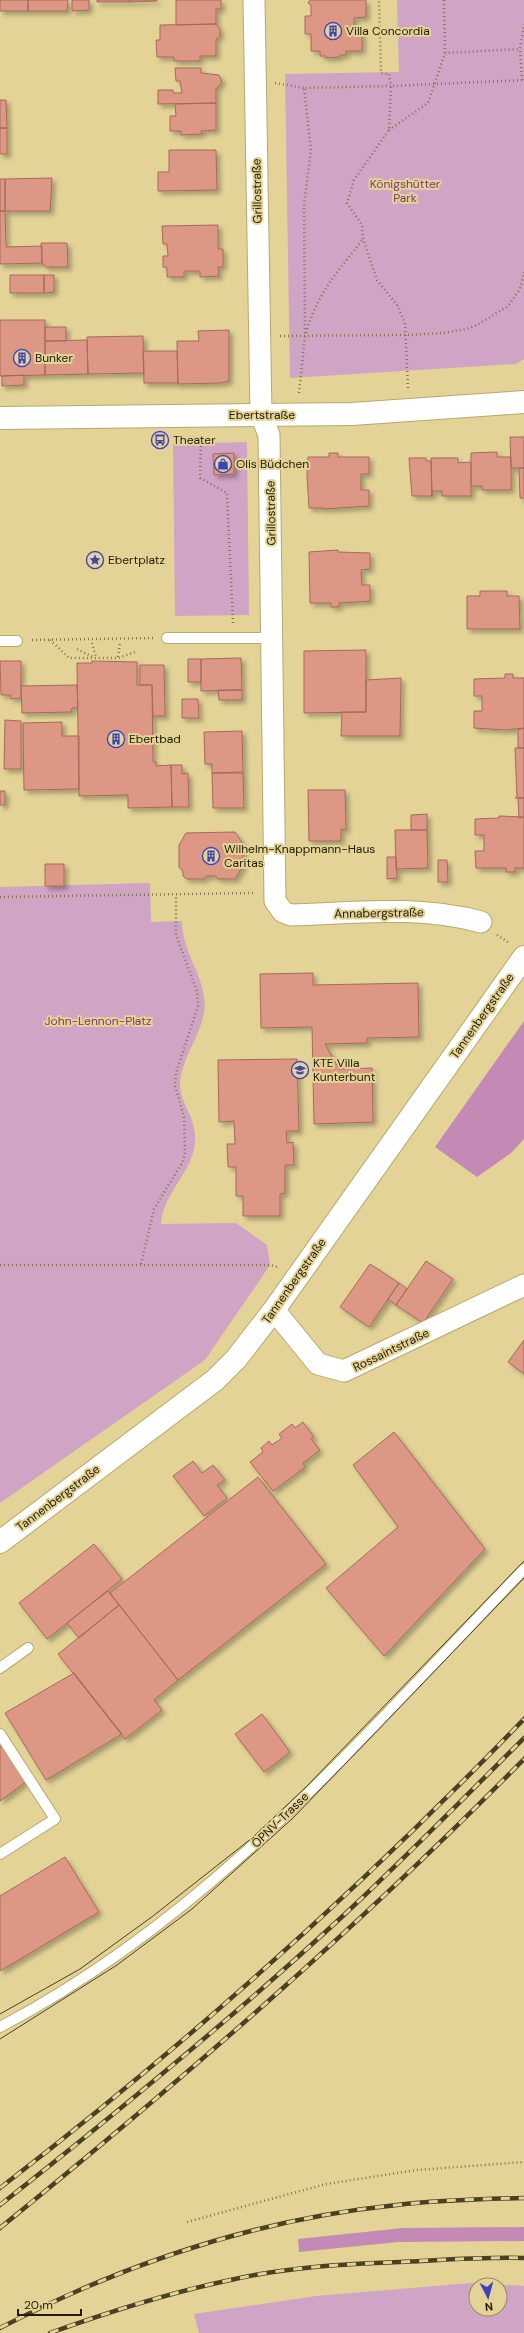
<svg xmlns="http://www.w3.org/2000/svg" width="524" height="2333" font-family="'DM Sans',sans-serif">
<defs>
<filter id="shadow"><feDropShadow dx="3.5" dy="3.5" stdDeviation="2" flood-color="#0004"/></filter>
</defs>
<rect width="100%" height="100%" fill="#e3d397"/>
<!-- green -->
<path fill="#d0a4c5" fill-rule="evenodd" d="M397 0H524V359L516 364 290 378 285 74 399 72Z
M247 442 249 615 175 616 173 444Z
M150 883 151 922 182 921C182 949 200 970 204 997 209 1028 181 1054 180 1084 180 1106 200 1119 194 1149 188 1176 163 1195 161 1224L236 1223 267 1245 270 1265 205 1360 0 1503V887Z
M471 2283 524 2286V2333H199L194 2314 316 2296ZM476 2285H500V2309H476Z"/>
<!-- forest -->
<path fill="#c28ab4" d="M524 1021V1139L511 1153 477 1177 435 1147Z
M524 2227V2241L398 2242 299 2252 298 2239 403 2228Z"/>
<!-- building -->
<path fill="#dd9785" stroke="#a56a5a" filter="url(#shadow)" d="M0 0H28V11H0Z
M28 0H68L67 11H28Z
M72 0H89V10L72 11Z
M97 0H130V2H97Z
M130 0H157V1L130 2Z
M176 0H221V9H216V24L176 25Z
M310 0H366V17L354 18V27H362V51H346V55H340V57L326 58V56H320V51H311V34H305V16H311V5L308 3Z
M216 24 220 29V36L216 39V56H200V61H174V57H157L156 40H160V25Z
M175 68H201V73L219 75 222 82 216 89V103L158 104V90H173V93H182L180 81H176Z
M0 100H6L7 128H0Z
M216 103V130L201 131 202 134 181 135V131H170V116H176L175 104Z
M0 128H7V154H0Z
M169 150H216L217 190 158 191V172H169Z
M52 178 50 211H5V179Z
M0 179H5V211H0Z
M0 211H5L6 247 42 246V263L0 264Z
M218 225V249H223V267H218L219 276 200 277V271H184V277H167V267H163V256H168L167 244H163L162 226Z
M41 243H67L68 267H46L42 263Z
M10 275H44V293H10Z
M44 275H54V292L44 293Z
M0 320H45V375L0 376Z
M45 327H66V341H45Z
M229 330V381L220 383 178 384 177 341H199L198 331Z
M143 336 144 373 88 374 87 337Z
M87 340 88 374 45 375V341Z
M143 351H177L178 383H144Z
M24 375V385L2 386V376Z
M510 437H524V468H511Z
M497 452V457H511V490H482V486H471V453Z
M234 453V474L214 475 213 454Z
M329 453H338V457H369V474H361V490H369V506L323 509V508H309L307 474 308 457H329Z
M409 458H426V461H431L432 496H412Z
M431 458H458V463L471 462V496H442V491H432V496Z
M519 468H524V498H520Z
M338 550V552L370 553V569L361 570 362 585H370V601L339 603V607H331V603H310L309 552Z
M480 591H507V596H519L520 629H467V596H480Z
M366 650V712L304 713V651Z
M241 658 242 690 201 691V659Z
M188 659H201V682H188Z
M0 661H21V698L11 699V695H1Z
M92 661 137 662V685H152L153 762H156V766L171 765 172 807 128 808V795L79 796 77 663H92Z
M140 665H164L165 716H153L152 685H140Z
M505 674H513V678H524V728L506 730 474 728V711H482V696H474V679L505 678Z
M401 678 400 736H341L342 712H366V680Z
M77 685 78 708H72L71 712 22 713 21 686Z
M218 690H242V700H219Z
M182 699H198L199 718H182Z
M5 720 21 721V769H4Z
M62 722V736H79V789L24 790 23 723Z
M524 728V748H518V730Z
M242 731 243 772 212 773V764H205L204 732Z
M515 748H524V798H515L517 797Z
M171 765H182V774L188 773 189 807H172Z
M212 773H243L244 808H213Z
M308 790H345L346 830 341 829V841H309Z
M0 791H5V805H0Z
M518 798H524V817L519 818Z
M427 814V830H411V815Z
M499 816 524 817V868H515V872H506V868H476L475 851H484V835H475V819L499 818Z
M395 830H427L428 868 396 869Z
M235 832 243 844V866L235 879H218L216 876H206L204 879H187L183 876V871L179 867V845L186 833Z
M387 857H396L397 878 387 879Z
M438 860H447L448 882H438Z
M45 864H64V886H45Z
M313 973V985L418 983 419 1037 367 1038V1043L325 1044 339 1069 372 1068 373 1122 314 1124 312 1027 261 1028 260 974Z
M297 1059 299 1131H286L287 1143 293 1142 294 1165H285V1193L280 1194V1216H243V1196H236V1167H228L227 1144H235L234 1121 219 1122 218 1060Z
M426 1261 453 1279 423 1323 396 1305Z
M370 1264 399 1283 369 1327 340 1307Z
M399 1283 407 1289 396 1305 388 1299Z
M524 1340V1374L508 1362Z
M303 1422 314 1437 311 1439 320 1450 303 1463 305 1467 273 1491 250 1462 263 1452 261 1448 269 1441 272 1445 282 1438 279 1434 292 1424 295 1428Z
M394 1432 485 1549 384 1656 326 1588 398 1527 353 1465Z
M193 1461 202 1473 213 1465 225 1480 217 1485 227 1498 204 1516 173 1476Z
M258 1477 326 1564 178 1680 110 1593Z
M94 1544 122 1579 47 1639 19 1603Z
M108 1591 119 1605 79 1638 67 1623Z
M119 1605 178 1680 154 1700 162 1710 125 1739 58 1654Z
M74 1673 122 1734 46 1780 5 1713Z
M262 1714 290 1752 264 1772 235 1734Z
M0 1745 27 1781 0 1801Z
M65 1857 99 1912 0 1971V1896Z"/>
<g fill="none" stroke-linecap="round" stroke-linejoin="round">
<!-- service casing -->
<g stroke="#b7a86d" stroke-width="12">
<path id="service" d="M167 638H273
M0 641H17
M0 1668 28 1648
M0 1734 55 1819 0 1854
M0 2027C210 1917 362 1738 524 1569"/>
</g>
<!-- minor casing -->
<g stroke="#b7a86d" stroke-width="23">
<path id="minor" d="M254 0 261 415 269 435 275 901 283 912 291 915C354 913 419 905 481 922
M274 1310 318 1364 344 1371 524 1285"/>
</g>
<!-- tertiary casing -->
<g stroke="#b7a86d" stroke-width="24">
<path id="tertiary" d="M0 418 352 414 524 402
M0 1542 215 1380 236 1359 274 1310 524 957"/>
</g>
<!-- path -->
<path stroke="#82774d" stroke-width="2.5" stroke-dasharray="1 3" stroke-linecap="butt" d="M444 0 445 53
M522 80 520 49 524 24
M275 83 304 88
M389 130 428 103 445 53 520 49
M306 333C318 291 338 272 363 239
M280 336 407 335 443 333 466 329 477 325 508 306 520 289 524 272
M408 388 405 323 397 305 377 280 363 239 362 225 347 203 354 180 389 130 391 86 524 80
M299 393 305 336 304 204 311 150 304 88 391 86 389 74 381 73 379 0
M201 438 200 478 227 493 233 623
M32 640 153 638
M50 640 69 658H118L135 652
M92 643 96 657
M77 649 95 658
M118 657 120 643
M0 897 253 893
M497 935 508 942
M141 1264 154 1209 182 1163 185 1154 184 1117 175 1086 176 1073 198 1006 197 991 176 935V895
M0 1265H270L277 1267
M187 2222 326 2184 417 2170 524 2162"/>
<!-- service -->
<use href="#service" stroke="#fff" stroke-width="10"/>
<!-- minor -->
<use href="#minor" stroke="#fff" stroke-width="21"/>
<!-- tertiary -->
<use href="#tertiary" stroke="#fff" stroke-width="22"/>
<!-- tram -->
<path stroke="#494122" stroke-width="1" d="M0 2014 80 1969 153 1916 252 1838 307 1786 524 1561
M0 2039 117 1965 192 1909 293 1818 524 1578"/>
<!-- rail casing -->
<g stroke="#494122" stroke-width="4.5">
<path id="rail" d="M0 2188C186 2045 361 1888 524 1719
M0 2205C118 2112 235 2016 345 1914 406 1857 465 1797 524 1738
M0 2228C182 2080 359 1927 524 1759
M0 2328C123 2264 258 2219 397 2205 439 2200 482 2199 524 2198
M50 2333C111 2311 172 2292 235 2279 289 2267 345 2264 400 2262 442 2260 483 2257 524 2258"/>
</g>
<!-- rail -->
<use href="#rail" stroke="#e3d397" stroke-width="3" stroke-dasharray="9" stroke-linecap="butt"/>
</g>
<!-- icons -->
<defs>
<g id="building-ring" transform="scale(0.9)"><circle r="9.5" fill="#e3d397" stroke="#4043b8" stroke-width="1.5"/><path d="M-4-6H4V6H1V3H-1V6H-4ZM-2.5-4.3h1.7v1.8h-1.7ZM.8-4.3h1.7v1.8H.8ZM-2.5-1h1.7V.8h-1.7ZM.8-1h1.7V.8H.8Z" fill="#4043b8"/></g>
<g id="bus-ring" transform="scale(0.9)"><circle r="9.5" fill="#e3d397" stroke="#4043b8" stroke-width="1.5"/><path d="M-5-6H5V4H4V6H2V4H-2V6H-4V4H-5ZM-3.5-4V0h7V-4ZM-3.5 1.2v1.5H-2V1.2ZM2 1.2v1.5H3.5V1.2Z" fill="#4043b8"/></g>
<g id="shop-ring" transform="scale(0.9)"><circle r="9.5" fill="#e3d397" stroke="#4043b8" stroke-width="1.5"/><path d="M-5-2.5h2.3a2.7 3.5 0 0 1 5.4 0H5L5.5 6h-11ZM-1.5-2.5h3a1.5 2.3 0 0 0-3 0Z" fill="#4043b8"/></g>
<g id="sight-ring" transform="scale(0.9)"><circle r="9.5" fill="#e3d397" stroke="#4043b8" stroke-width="1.5"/><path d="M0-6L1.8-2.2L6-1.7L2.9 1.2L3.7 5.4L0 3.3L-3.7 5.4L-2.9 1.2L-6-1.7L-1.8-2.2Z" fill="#4043b8"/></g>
<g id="school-ring" transform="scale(0.9)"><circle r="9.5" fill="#e3d397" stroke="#4043b8" stroke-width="1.5"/><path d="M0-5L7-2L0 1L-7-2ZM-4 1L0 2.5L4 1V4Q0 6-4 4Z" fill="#4043b8"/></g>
</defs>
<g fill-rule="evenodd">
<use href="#building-ring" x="333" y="31"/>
<use href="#building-ring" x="22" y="358"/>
<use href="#bus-ring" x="160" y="440"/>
<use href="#shop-ring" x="223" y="464"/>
<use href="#sight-ring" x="95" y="560"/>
<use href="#building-ring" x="116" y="739"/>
<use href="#building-ring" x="211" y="856"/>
<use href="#school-ring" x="300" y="1070"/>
</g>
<g text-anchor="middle" stroke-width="4" stroke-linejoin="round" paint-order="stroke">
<!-- poi labels -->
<g font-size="12" fill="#221c04" stroke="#e3d397" text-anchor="start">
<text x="346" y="35">Villa Concordia</text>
<text x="35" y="362">Bunker</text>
<text x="173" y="444">Theater</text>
<text x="236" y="468">Olis Büdchen</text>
<text x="108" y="564">Ebertplatz</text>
<text x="129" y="743">Ebertbad</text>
<text x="224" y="853">Wilhelm-Knappmann-Haus<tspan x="224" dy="14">Caritas</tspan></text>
<text x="313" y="1067">KTE Villa<tspan x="313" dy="14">Kunterbunt</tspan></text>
</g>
<!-- park labels -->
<g font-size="12" fill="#7c376f" stroke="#e3d397">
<text x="405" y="188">Königshütter<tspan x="405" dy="14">Park</tspan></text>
<text x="98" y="1025">John-Lennon-Platz</text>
</g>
<!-- street labels -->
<g font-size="12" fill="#221c04" stroke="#e3d397">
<text transform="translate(257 191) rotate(-91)" y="4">Grillostraße</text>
<text x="262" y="419">Ebertstraße</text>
<text transform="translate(271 513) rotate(-91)" y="4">Grillostraße</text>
<text transform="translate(379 913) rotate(-1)" y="4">Annabergstraße</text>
<text transform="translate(482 1016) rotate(-55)" y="4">Tannenbergstraße</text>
<text transform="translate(294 1281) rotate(-55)" y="4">Tannenbergstraße</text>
<text transform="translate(391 1350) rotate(-26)" y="4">Rossaintstraße</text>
<text transform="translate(58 1498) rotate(-37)" y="4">Tannenbergstraße</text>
<text transform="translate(280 1820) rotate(-44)" y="4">ÖPNV-Trasse</text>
</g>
</g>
<!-- north arrow -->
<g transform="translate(488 2297) rotate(174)"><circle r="19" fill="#e3d397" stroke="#968a5c"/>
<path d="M0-3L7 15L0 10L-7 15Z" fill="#4043b8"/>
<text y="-6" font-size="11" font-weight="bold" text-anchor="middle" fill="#221c04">N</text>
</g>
<!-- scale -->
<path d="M18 2309v6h63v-6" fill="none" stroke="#221c04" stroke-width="2"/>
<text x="24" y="2309" font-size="12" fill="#221c04" stroke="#e3d397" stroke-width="3" paint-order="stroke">20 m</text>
</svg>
